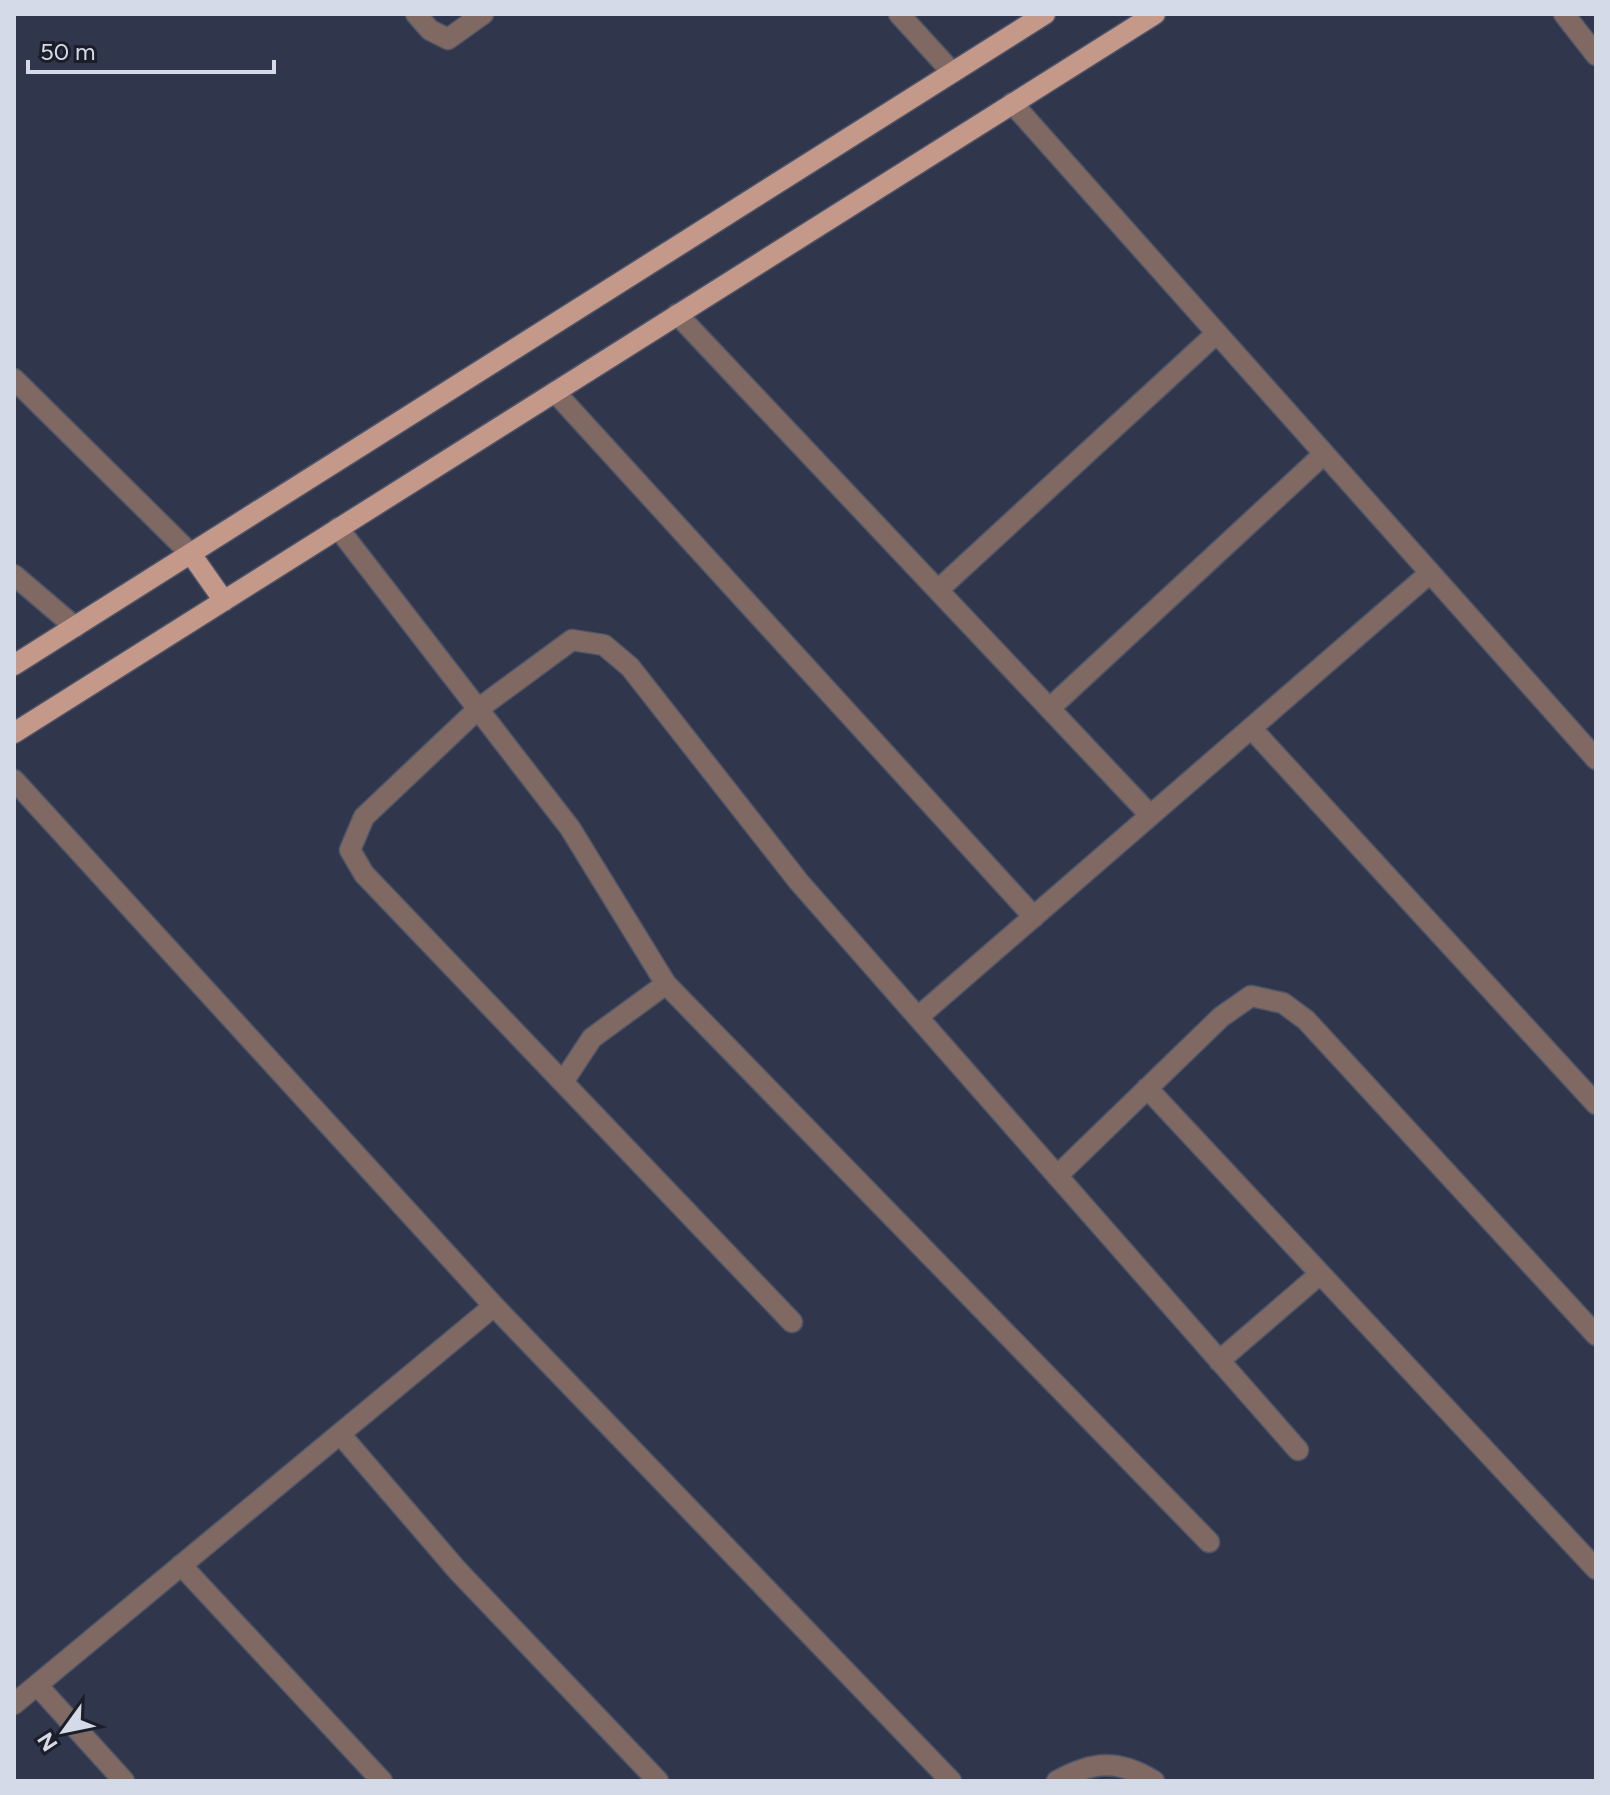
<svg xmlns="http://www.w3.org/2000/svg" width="1610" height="1795" font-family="Figtree,sans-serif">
<rect width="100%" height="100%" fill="#30364c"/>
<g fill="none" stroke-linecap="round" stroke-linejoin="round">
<!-- minor casing -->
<g stroke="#4e5468" stroke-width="23">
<path id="minor" d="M416 14 430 30 448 39 483 14
M899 14 951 71
M1564 14 1596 55
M1012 103 1596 759
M677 314 1150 815
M14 379 191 554
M555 392 1034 917
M338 528 570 828 666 984 1209 1542
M14 575 75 627
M938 590 1217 333
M1050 708 1324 454
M1251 728 1596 1104
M14 780 494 1306 951 1781
M918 1017 1430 573
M563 1082 592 1038 666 984
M1147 1088 1596 1569
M1057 1176 1221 1017 1251 996 1283 1003 1306 1020 1596 1335
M792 1322 364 874 350 850 364 817 478 709 572 640 604 645 630 667 799 882 1298 1450
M1219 1361 1320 1274
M340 1434 458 1571 658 1781
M181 1565 382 1781
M37 1685 124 1781
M14 1704 494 1306
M1057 1781C1093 1761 1118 1759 1154 1781"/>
</g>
<!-- major casing -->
<g stroke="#4e5468" stroke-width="23">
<path id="major" d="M191 554 224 601
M14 665 1045 14
M14 733 1155 14"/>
</g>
<!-- minor -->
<use href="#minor" stroke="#7f6962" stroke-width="20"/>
<!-- major -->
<use href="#major" stroke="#c5998a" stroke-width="20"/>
</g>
<!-- border -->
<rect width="1610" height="1795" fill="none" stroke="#d5dae8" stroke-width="32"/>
<!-- north arrow -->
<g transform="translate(64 1731) rotate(237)" stroke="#1b1e28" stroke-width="6" paint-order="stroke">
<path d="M0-6L14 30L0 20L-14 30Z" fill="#d5dae8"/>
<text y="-12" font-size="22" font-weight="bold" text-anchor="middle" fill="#d5dae8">N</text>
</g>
<!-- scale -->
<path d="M28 60v12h246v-12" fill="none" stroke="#d5dae8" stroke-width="4"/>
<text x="40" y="60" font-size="24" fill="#d5dae8" stroke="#1b1e28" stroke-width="6" paint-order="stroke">50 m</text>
</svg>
